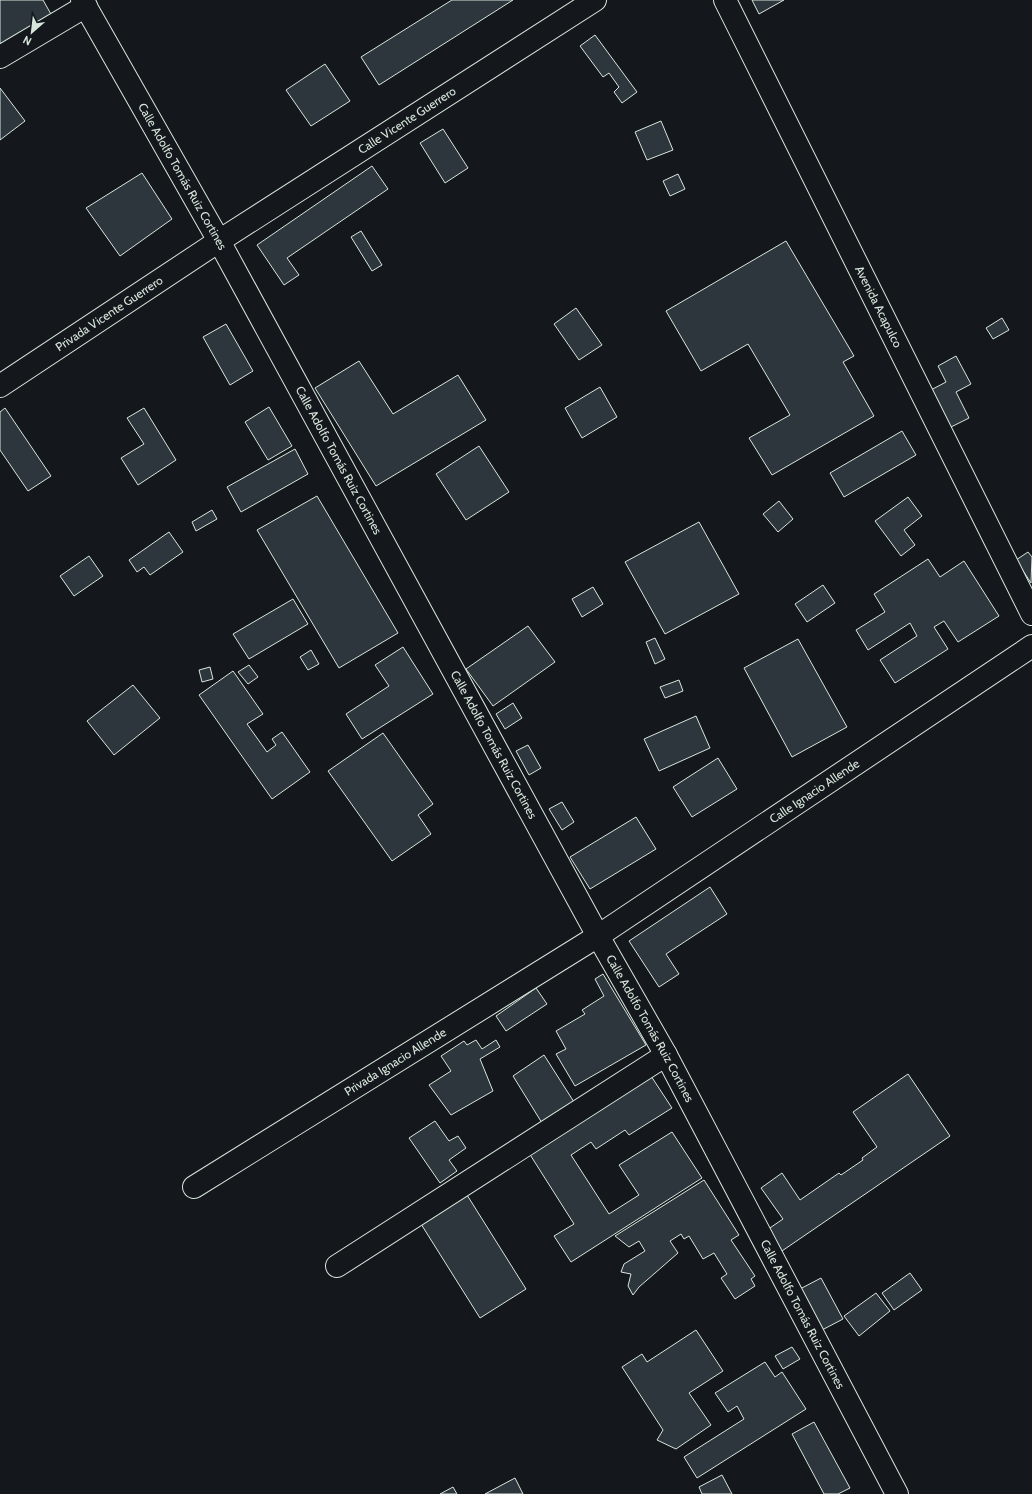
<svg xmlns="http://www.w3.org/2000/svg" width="1032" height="1494" font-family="Cabin,sans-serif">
<rect width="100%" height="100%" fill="#14181c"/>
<!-- building -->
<path fill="#2c363c" stroke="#d8e6dc" d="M0 0H43L52 16 0 46Z
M452 0H513L379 85 361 57Z
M752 0H784L759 14Z
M595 35 637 92 622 103 614 92 619 87 609 73 603 77 580 46Z
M325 64 350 101 311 126 286 90Z
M0 88 25 121 0 140Z
M661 121 673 150 647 160 635 132Z
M443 129 468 168 445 183 420 143Z
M372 166 388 189 287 258 299 275 284 285 257 245Z
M142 173 172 219 120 256 86 208Z
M678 174 685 189 670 196 663 181Z
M361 231 382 265 372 271 351 237Z
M786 241 854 356 843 362 874 416 772 475 749 438 790 415 748 344 701 371 666 311Z
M576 308 602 345 579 360 554 324Z
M1002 318 1009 330 993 339 986 328Z
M226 324 253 371 230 385 203 337Z
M956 356 971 384 956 392 969 418 949 428 929 391 946 382 938 366Z
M359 361 393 414 458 375 486 420 376 486 315 388Z
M600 387 617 417 582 438 565 408Z
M269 407 292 446 268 460 245 422Z
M5 408 51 476 28 491 0 450V412Z
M144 408 176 460 138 485 121 458 144 444 127 418Z
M902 431 916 455 844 497 830 473Z
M479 446 509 492 466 520 436 474Z
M295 449 308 474 241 512 227 487Z
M317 496 398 633 339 668 257 530Z
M908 497 922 516 904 530 915 545 901 556 875 521Z
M779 501 793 519 778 532 763 514Z
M212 510 217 519 196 531 192 522Z
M699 522 739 594 665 634 625 562Z
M169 532 183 552 150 575 144 567 137 572 129 560Z
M1028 552 1032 557 1031 583 1016 560Z
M89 556 103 576 74 596 60 576Z
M928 559 940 577 964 561 999 616 958 642 944 621 934 627 948 649 895 683 880 660 917 636 910 623 868 650 856 630 885 612 874 594Z
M823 585 835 603 807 622 795 604Z
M593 587 603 604 582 617 572 599Z
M293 599 308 624 249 659 233 634Z
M528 626 555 662 493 706 466 669Z
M655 638 665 659 655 664 646 642Z
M798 639 847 727 792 757 744 668Z
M403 647 433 694 362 739 346 714 389 686 375 665Z
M311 650 319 664 308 670 300 657Z
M249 665 258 677 248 684 238 672Z
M210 667 213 679 202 682 199 670Z
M233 671 263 714 247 724 267 752 276 745 272 739 282 732 310 772 272 799 199 695Z
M679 680 683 691 665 698 660 687Z
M133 685 160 718 114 755 87 721Z
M513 703 522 718 505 729 496 714Z
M696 716 710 748 659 771 644 739Z
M383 733 433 804 418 815 431 834 392 861 328 771Z
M528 745 541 768 529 775 516 751Z
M718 758 737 789 692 817 673 787Z
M562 802 574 822 562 830 549 809Z
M636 817 656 849 590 889 570 857Z
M710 887 727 914 666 954 679 974 659 987 629 941Z
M603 974 646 1045 575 1086 556 1054 566 1049 556 1031 585 1014 582 1010 604 996 595 979Z
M536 988 547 1004 506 1031 496 1016Z
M476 1040 482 1049 496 1040 500 1047 480 1059 493 1091 451 1115 429 1085 451 1071 441 1056 464 1041 467 1045Z
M544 1055 574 1102 542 1123 513 1076Z
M908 1074 950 1136 779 1253 764 1232 783 1219 761 1188 782 1173 800 1200 839 1173 841 1175 863 1160 862 1158 877 1147 853 1112Z
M651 1076 672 1108 629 1135 625 1130 596 1149 591 1142 571 1155 609 1214 639 1195 619 1165 672 1132 702 1178 571 1262 554 1236 574 1224 529 1153Z
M435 1121 449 1141 458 1136 466 1148 449 1160 457 1171 440 1183 409 1138Z
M704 1180 739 1235 731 1240 755 1276 751 1279 755 1286 735 1299 721 1278 727 1274 714 1253 703 1259 689 1236 684 1239 681 1234 670 1241 678 1253 639 1287 633 1295 628 1286 631 1274 621 1272 624 1264 645 1251 639 1241 629 1247 615 1236Z
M467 1195 526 1289 480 1318 421 1224Z
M910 1273 922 1290 894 1310 882 1293Z
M821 1278 843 1319 822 1330 800 1289Z
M876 1293 890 1311 859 1336 844 1316Z
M696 1330 723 1371 689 1393 711 1425 676 1449 657 1440 663 1430 622 1367 642 1354 647 1362Z
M792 1347 800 1359 783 1369 775 1356Z
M765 1362 775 1377 782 1372 806 1409 697 1478 684 1457 744 1419 737 1406 728 1412 715 1393Z
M814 1422 850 1488 838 1494H824L792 1434Z
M722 1475 732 1494H702L699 1487Z
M515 1478 523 1494H485Z
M453 1487 457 1494H440Z"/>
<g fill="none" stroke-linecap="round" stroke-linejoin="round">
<!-- minor casing -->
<g stroke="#d8e6dc" stroke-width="24">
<g id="minor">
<path id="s1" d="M82 0 219 241 598 936 666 1055 897 1494"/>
<path id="s2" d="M725 0 1032 614"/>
<path d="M0 57 86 6"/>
<path id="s3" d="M0 386 219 241 595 0"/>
<path id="s4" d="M194 1187 598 936 1032 646"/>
<path d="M337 1266 666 1055"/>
</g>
</g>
<!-- minor -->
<use href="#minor" stroke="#14181c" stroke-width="22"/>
</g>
<g text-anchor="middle" stroke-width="3" stroke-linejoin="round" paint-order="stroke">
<!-- street labels -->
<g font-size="12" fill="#d8e6dc" stroke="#14181c">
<text dy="4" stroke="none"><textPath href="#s3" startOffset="486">Calle Vicente Guerrero</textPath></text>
<text dy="4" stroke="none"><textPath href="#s1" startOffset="203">Calle Adolfo Tomás Ruiz Cortines</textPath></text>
<text dy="4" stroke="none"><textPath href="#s2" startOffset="343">Avenida Acapulco</textPath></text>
<text dy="4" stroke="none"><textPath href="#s3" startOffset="131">Privada Vicente Guerrero</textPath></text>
<text dy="4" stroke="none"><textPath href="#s1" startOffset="527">Calle Adolfo Tomás Ruiz Cortines</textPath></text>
<text dy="4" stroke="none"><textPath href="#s1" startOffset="851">Calle Adolfo Tomás Ruiz Cortines</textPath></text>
<text dy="4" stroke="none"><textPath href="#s4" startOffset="736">Calle Ignacio Allende</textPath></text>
<text dy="4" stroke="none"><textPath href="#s1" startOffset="1175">Calle Adolfo Tomás Ruiz Cortines</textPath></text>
<text dy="4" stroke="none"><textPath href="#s4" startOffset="237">Privada Ignacio Allende</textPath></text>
<text dy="4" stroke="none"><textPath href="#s1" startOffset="1499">Calle Adolfo Tomás Ruiz Cortines</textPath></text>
</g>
</g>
<!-- north arrow -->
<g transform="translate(32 32) rotate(208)" stroke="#14181c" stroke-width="3" paint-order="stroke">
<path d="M0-3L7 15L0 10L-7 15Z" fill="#d8e6dc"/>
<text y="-6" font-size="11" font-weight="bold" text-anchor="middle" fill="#d8e6dc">N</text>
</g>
</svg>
